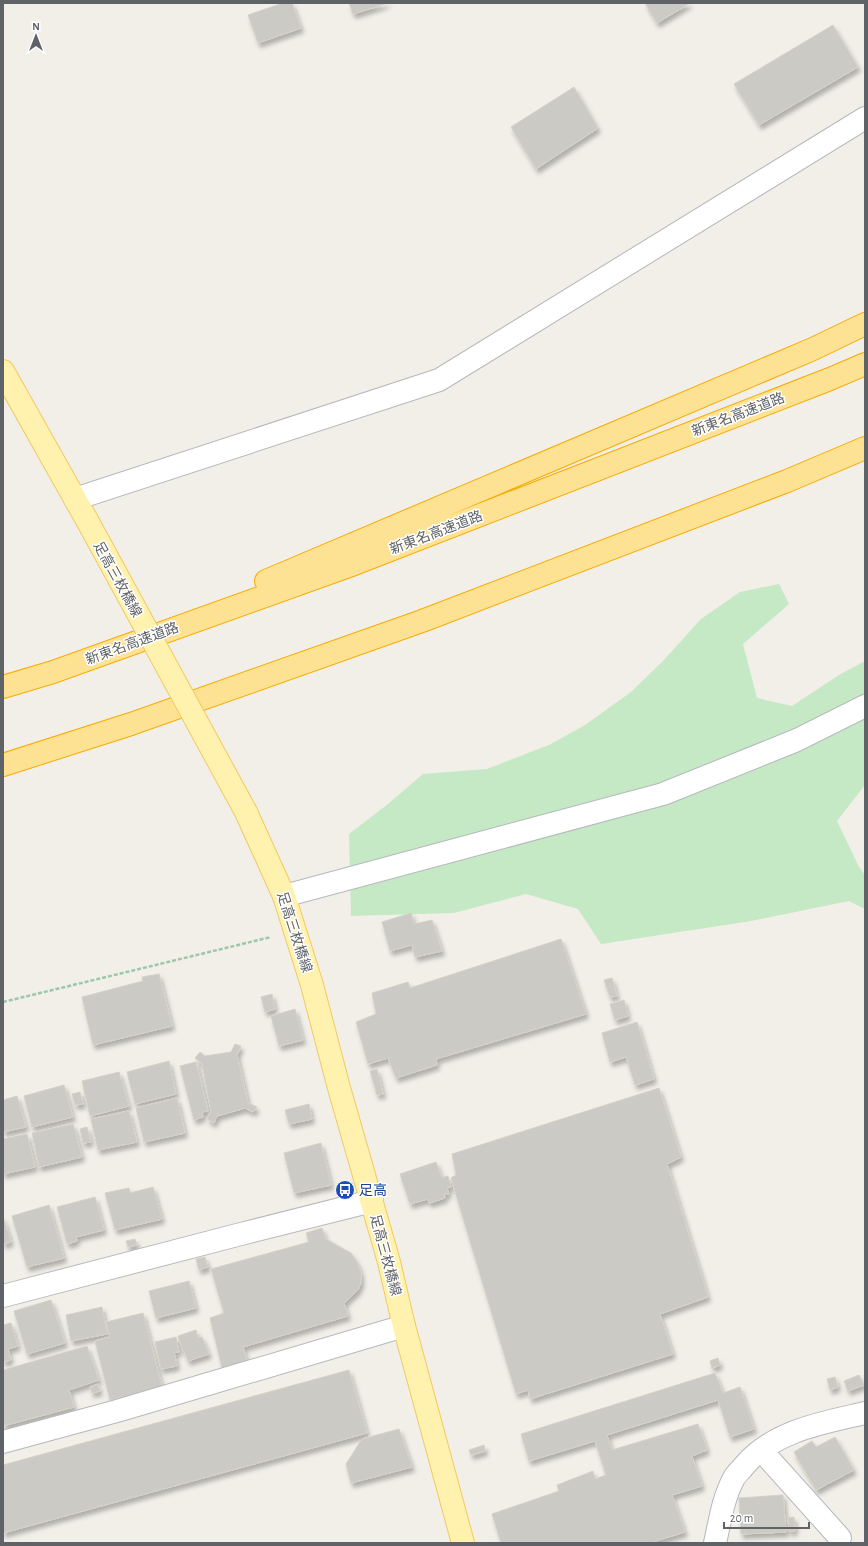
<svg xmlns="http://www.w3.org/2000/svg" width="868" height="1546" font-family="'Alegreya Sans','Noto Sans JP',sans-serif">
<defs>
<filter id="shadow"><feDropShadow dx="2.5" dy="4.5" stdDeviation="2" flood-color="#0004"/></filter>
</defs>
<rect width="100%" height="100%" fill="#f1efe8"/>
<!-- green -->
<path fill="#c5e8c5" d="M779 584 789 604 743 644 757 698 792 706 839 675 865 661V785L837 821 859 867 865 875V909L849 901 751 921 601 944 578 909 526 894 454 913 351 916 349 834 388 804 423 774 487 769 549 745 585 725 631 692 663 661 701 619 740 592Z"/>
<!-- building -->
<path fill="#cccac5" stroke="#d6d1c6" filter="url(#shadow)" d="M283 3H292L301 28 258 43 248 15Z
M349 3H388L353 14Z
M645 3H690L657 23Z
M833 25 858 67 759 125 734 84Z
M574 87 598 128 536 169 511 127Z
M411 913 414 924 432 920 442 951 415 957 412 945 390 951 382 922Z
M561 939 586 1014 436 1059 437 1065 396 1078 388 1058 368 1064 356 1022 376 1014 372 993 408 982 410 988Z
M159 974 172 1026 93 1045 82 997 143 981 142 977Z
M612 978 617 996 610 997 604 980Z
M272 994 275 1009 265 1012 261 997Z
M624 1000 628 1016 615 1020 610 1004Z
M295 1009 303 1040 279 1046 271 1016Z
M637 1022 654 1079 635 1085 626 1057 610 1062 602 1033Z
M235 1044 241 1046 237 1055 248 1103 257 1107 253 1112 245 1108 217 1116 214 1123 207 1119 211 1111 202 1064 195 1058 200 1052 205 1056 231 1052Z
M169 1061 176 1094 135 1104 127 1072Z
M196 1062 208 1111 202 1112 203 1117 194 1120 180 1066Z
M377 1069 383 1094 377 1095 370 1071Z
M119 1072 129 1106 90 1116 82 1081Z
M64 1085 73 1117 32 1127 24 1096Z
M659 1088 681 1157 667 1164 708 1297 660 1314 673 1354 530 1399 528 1390 516 1394 451 1178 456 1175 452 1154Z
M80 1092 83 1104 75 1105 72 1094Z
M17 1096 26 1127 3 1132V1100Z
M177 1098 185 1133 144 1142 136 1108Z
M309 1104 312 1119 289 1124 285 1110Z
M129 1111 137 1142 98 1150 91 1119Z
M73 1124 82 1157 39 1167 32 1133Z
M87 1127 91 1142 83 1143 80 1129Z
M27 1134 35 1167 3 1174V1139Z
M321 1143 331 1185 294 1193 284 1153Z
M436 1162 442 1178 448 1176 451 1187 447 1188 449 1194H444L445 1198 429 1203 428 1199 410 1204 400 1174Z
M153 1187 162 1219 115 1230 105 1193 129 1188 130 1193Z
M95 1197 104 1230 76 1237 77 1241 67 1244 57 1207Z
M49 1205 64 1258 27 1267 12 1216Z
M3 1216 11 1242 3 1244Z
M322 1228 326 1239 351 1253 357 1262 361 1273V1283L358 1290 344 1303 348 1316 243 1347 247 1361 222 1368 210 1318 224 1313 211 1269 309 1242 306 1233Z
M135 1239 137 1245 128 1247 126 1241Z
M205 1257 208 1267 199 1270 196 1259Z
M189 1281 196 1308 156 1318 149 1291Z
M51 1300 65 1343 27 1354 14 1311Z
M102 1307 107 1334 71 1341 66 1315Z
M143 1313 162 1387 110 1400 95 1341 110 1337 106 1322Z
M11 1323 18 1346 8 1349 11 1360 3 1362V1325Z
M196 1330 198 1338 202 1337 209 1354 188 1361 184 1351H183L178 1336Z
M176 1337 179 1352H174L177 1366 161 1369 155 1342Z
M87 1346 99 1380 69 1390 74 1407 3 1426V1370Z
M718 1358 720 1365 712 1368 710 1361Z
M349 1370 367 1433 3 1533V1465Z
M715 1373 723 1393 740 1387 754 1429 730 1437 718 1400 607 1435 612 1450 698 1424 707 1450 692 1456 702 1486 672 1495 685 1532 649 1543H501L492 1514 559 1491 557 1485 593 1471 595 1479 606 1475 595 1441 529 1461 521 1434Z
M859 1375 864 1385 848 1391 844 1381Z
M835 1377 838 1387 830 1390 827 1379Z
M98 1384 100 1391 92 1393 90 1387Z
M399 1429 412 1467 351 1483 346 1464 362 1439Z
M835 1437 854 1470 816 1490 794 1452 812 1441 816 1447Z
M484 1445 485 1451 471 1455 469 1450Z
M783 1495 786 1532 741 1534 739 1498Z
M794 1517 795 1531H789L788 1518Z"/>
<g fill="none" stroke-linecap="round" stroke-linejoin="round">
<!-- minor casing -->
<g stroke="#b5b8bc" stroke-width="24">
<path id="minor" d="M75 499 439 380 865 118
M284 896 663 794 797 740 865 706
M3 1296 241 1234 372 1201
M3 1442 117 1411 404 1326
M761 1450 840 1538
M715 1543C720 1521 723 1498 734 1478 736 1474 741 1470 744 1466 773 1431 822 1423 865 1413"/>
</g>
<!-- major casing -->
<g stroke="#f2c960" stroke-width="24">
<path id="major" d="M3 371 88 522
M246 812 284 896 312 985 339 1088 389 1262 404 1326 463 1543"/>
</g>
<!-- highway casing -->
<g stroke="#f9ab00" stroke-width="24">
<path id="highway" d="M266 581 813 349 865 324
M3 687 53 672 349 566 830 379 865 364
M3 765 131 724 422 621 787 481 865 448"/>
</g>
<!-- path -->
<path stroke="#9cc7a9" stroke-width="2.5" stroke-dasharray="4 2" stroke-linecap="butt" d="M3 1002 271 937"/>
<!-- minor -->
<use href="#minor" stroke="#fff" stroke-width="22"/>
<!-- major -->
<use href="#major" stroke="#fff2af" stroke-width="22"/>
<!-- highway -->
<use href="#highway" stroke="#fde293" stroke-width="22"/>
<!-- major-bridge casing -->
<g stroke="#f2c960" stroke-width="24" stroke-linecap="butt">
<path id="major-bridge" d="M88 522 246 812"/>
</g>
<!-- major-bridge -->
<use href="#major-bridge" stroke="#fff2af" stroke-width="22"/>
</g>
<!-- icons -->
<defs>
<g id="bus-disc" transform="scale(1)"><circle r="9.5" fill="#1a4fb4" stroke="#fff"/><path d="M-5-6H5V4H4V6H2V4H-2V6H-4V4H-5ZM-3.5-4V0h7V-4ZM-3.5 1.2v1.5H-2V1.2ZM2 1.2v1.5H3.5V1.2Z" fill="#fff"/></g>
</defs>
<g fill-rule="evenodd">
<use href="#bus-disc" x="345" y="1190"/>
</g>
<g text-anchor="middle" stroke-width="3" stroke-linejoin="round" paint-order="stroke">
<!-- street labels -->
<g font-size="14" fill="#5f6368" stroke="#fff">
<text transform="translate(738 414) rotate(-21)" y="5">新東名高速道路</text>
<text transform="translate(436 532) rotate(-21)" y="5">新東名高速道路</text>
<text transform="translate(118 579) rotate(61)" y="5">足高三枚橋線</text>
<text transform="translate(132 643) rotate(-20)" y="5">新東名高速道路</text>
<text transform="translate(295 932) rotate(72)" y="5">足高三枚橋線</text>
<text transform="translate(386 1255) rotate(75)" y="5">足高三枚橋線</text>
</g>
<!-- transit labels -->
<g font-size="14" fill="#164399" stroke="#fff" text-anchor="start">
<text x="359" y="1195">足高</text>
</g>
</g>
<!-- border -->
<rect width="868" height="1546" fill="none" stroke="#5f6368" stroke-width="8"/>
<!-- north arrow -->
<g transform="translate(36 36)" stroke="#ffffff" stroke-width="3" paint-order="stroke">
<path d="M0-3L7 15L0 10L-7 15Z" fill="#5f6368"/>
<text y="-6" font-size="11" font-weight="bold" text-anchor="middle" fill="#5f6368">N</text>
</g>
<!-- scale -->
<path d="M724 1522v6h85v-6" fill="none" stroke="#5f6368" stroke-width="2"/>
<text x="730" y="1522" font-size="12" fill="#5f6368" stroke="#ffffff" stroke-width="3" paint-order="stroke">20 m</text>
</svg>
